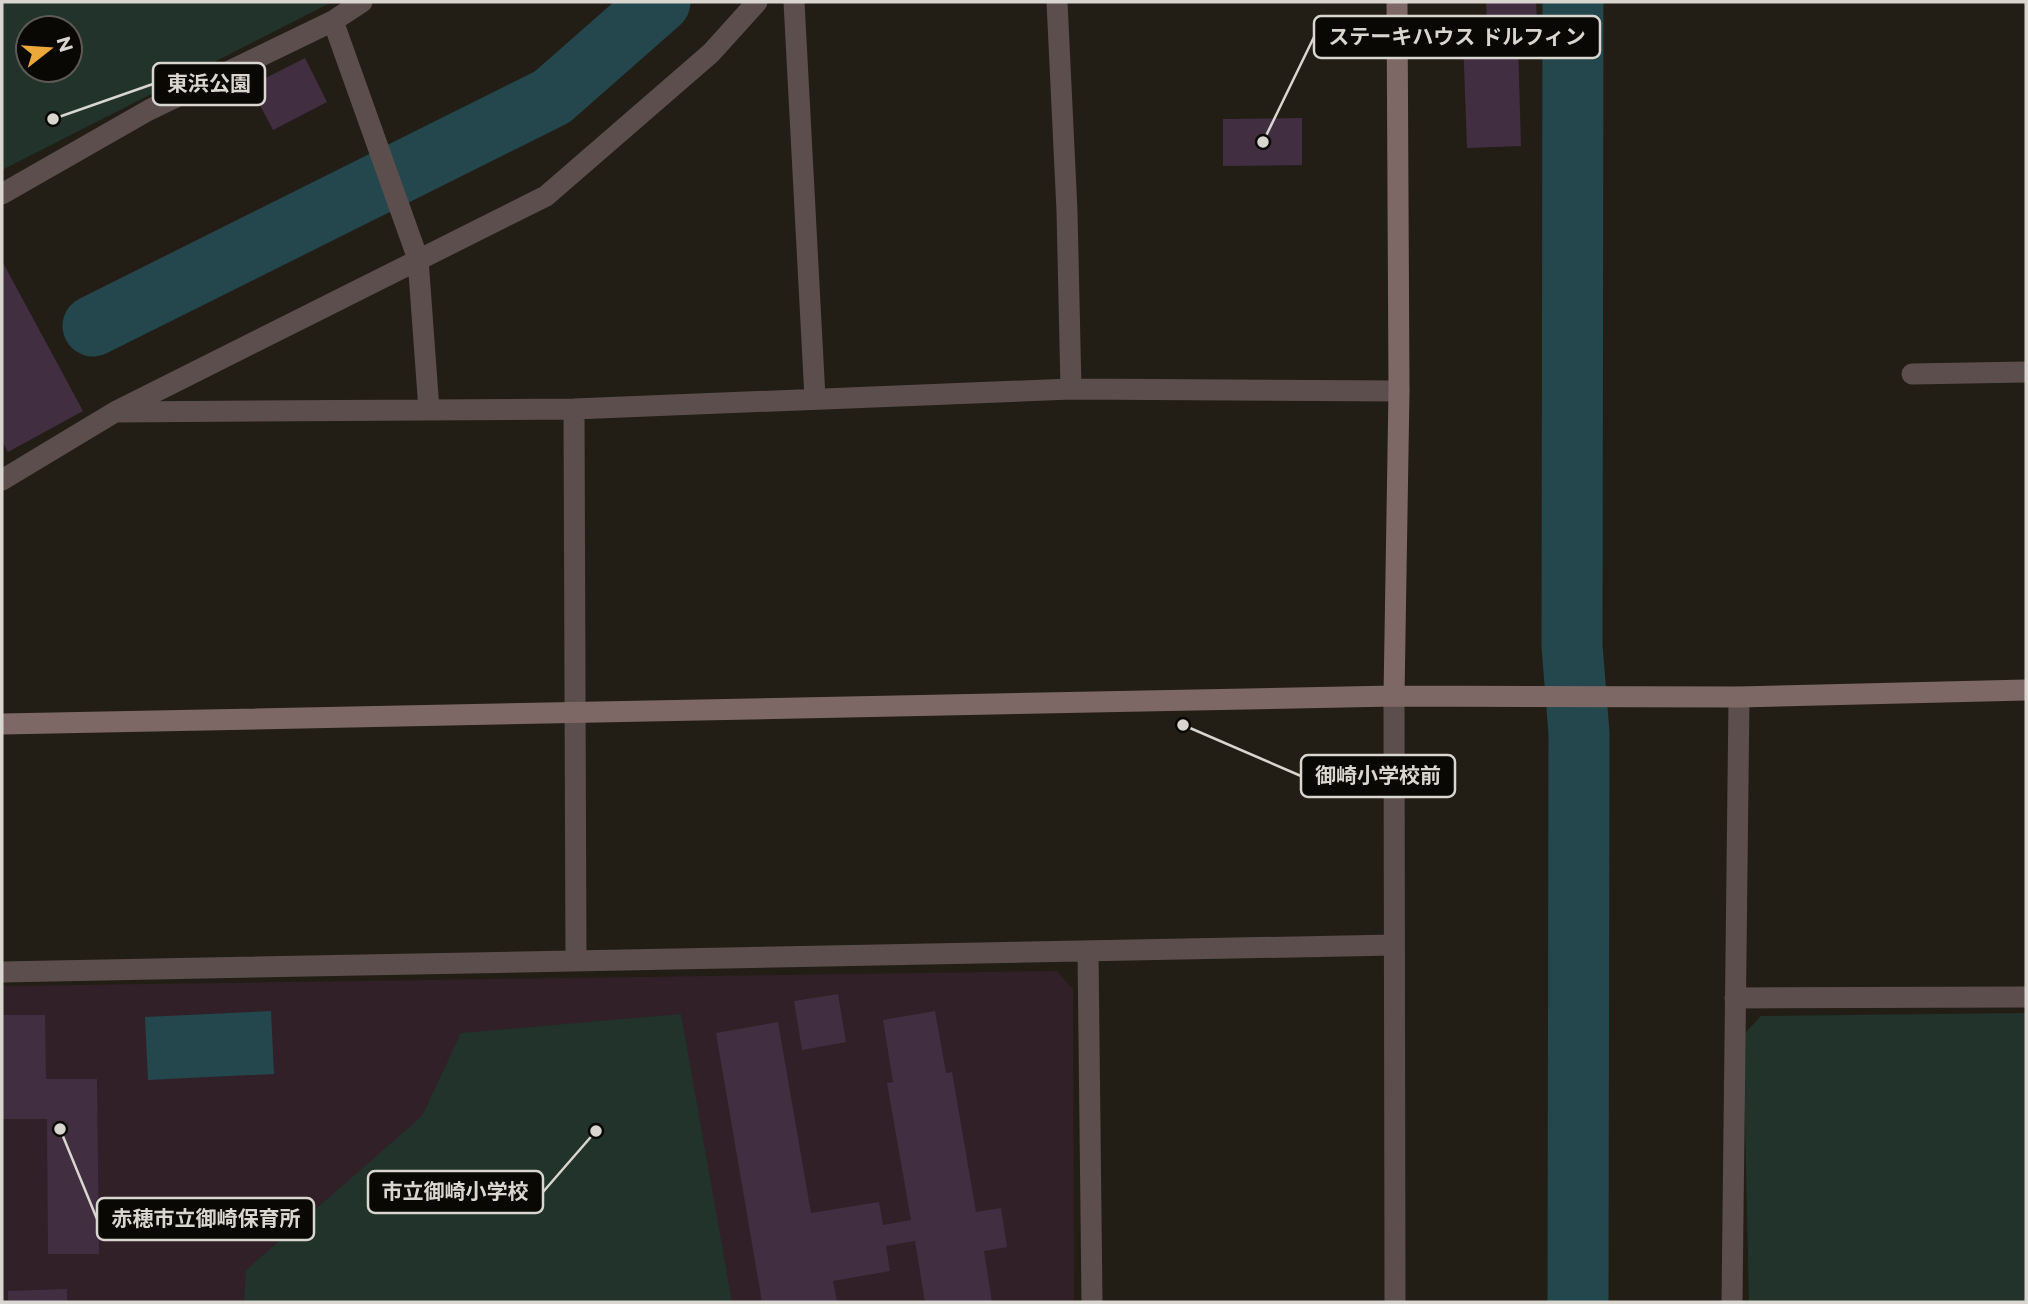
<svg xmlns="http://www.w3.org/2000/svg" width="2028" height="1304" font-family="Montserrat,'Noto Sans JP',sans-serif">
<rect width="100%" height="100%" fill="#221e15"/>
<!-- education -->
<path fill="#312027" d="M1057 971 1073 989 1074 1302H2V986Z"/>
<!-- green -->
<path fill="#21332a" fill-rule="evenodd" d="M2 2H332L2 170ZM28 28H70V70H28Z
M2026 1013V1302H1749L1743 1035 1761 1016Z
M681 1014 732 1302H244L246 1270 422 1116 461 1033Z"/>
<!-- water -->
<path fill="#23474c" d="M271 1011 274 1074 148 1080 145 1017Z"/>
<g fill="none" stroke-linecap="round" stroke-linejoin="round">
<!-- river -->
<path stroke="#23474c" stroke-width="61" d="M1573 2 1572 646 1579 733 1578 1302
M93 326 552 97 660 2"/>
</g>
<!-- building -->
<path fill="#422e41" d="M1486 2H1536L1538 44H1518L1521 146 1467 148 1463 39 1488 38Z
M305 58 327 102 273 130 250 86Z
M1302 118V165L1223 166V119Z
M2 261 83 411 8 452 2 441Z
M838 994 846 1042 802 1050 794 1001Z
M935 1011 946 1073 952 1072 976 1212 1001 1208 1007 1247 984 1251 992 1302H925L915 1241 886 1246 890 1271 833 1281 837 1302H762L716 1033 778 1022 811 1213 879 1202 883 1225 911 1220 887 1083 893 1082 883 1020Z
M2 1015H45L46 1079H97L99 1254H48L47 1119H2Z
M67 1289V1302H8V1291Z"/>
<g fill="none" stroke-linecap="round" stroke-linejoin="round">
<!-- street -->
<path stroke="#5c4e4c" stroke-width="21" d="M794 2 815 398
M1057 2 1067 211 1071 389
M333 21 418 259 429 410
M2 194 149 110 333 21 362 2
M1912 374 2026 372
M574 409 576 961
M115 412 574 409 1071 389 1399 391
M2 480 115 412 546 196 711 53 757 2
M1394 696 1395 1302
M1088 952 1092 1302
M2 972 1394 945
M1735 998 2026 997
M1732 1302 1739 697"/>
<!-- secondary -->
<path stroke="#7e6866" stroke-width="21" d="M1394 696 1399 391 1397 2
M2 724 1394 696 1739 697 2026 690"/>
</g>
<!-- callouts -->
<path fill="none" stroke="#d9d6d0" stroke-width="2.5" d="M1263 142L1314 37M53 119L153 84M1183 725L1301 776M596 1131L543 1192M60 1129L97 1219"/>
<g fill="#d9d6d0" stroke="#0a0805" stroke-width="2.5">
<circle cx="1263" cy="142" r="7"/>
<circle cx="53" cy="119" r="7"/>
<circle cx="1183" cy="725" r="7"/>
<circle cx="596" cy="1131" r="7"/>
<circle cx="60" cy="1129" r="7"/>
</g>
<g fill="#0a0805" stroke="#d9d6d0" stroke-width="2.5">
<rect x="1314" y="16" width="286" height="42" rx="7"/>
<rect x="153" y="63" width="112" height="42" rx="7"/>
<rect x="1301" y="755" width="154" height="42" rx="7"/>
<rect x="368" y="1171" width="175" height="42" rx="7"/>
<rect x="97" y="1198" width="217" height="42" rx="7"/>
</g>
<g font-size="21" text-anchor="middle" font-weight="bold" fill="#d9d6d0">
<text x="1457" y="44">ステーキハウス ドルフィン</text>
<text x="209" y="91">東浜公園</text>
<text x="1378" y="783">御崎小学校前</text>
<text x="455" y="1199">市立御崎小学校</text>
<text x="206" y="1226">赤穂市立御崎保育所</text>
</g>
<!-- border -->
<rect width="2028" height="1304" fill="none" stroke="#d9d6d0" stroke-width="7"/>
<!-- north arrow -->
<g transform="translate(49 49) rotate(73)"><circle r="33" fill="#0a0805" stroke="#5d5a56" stroke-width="2"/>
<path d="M0-5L12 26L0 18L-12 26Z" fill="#eda83b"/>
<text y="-10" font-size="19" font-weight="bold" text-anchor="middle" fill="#d9d6d0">N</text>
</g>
</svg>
